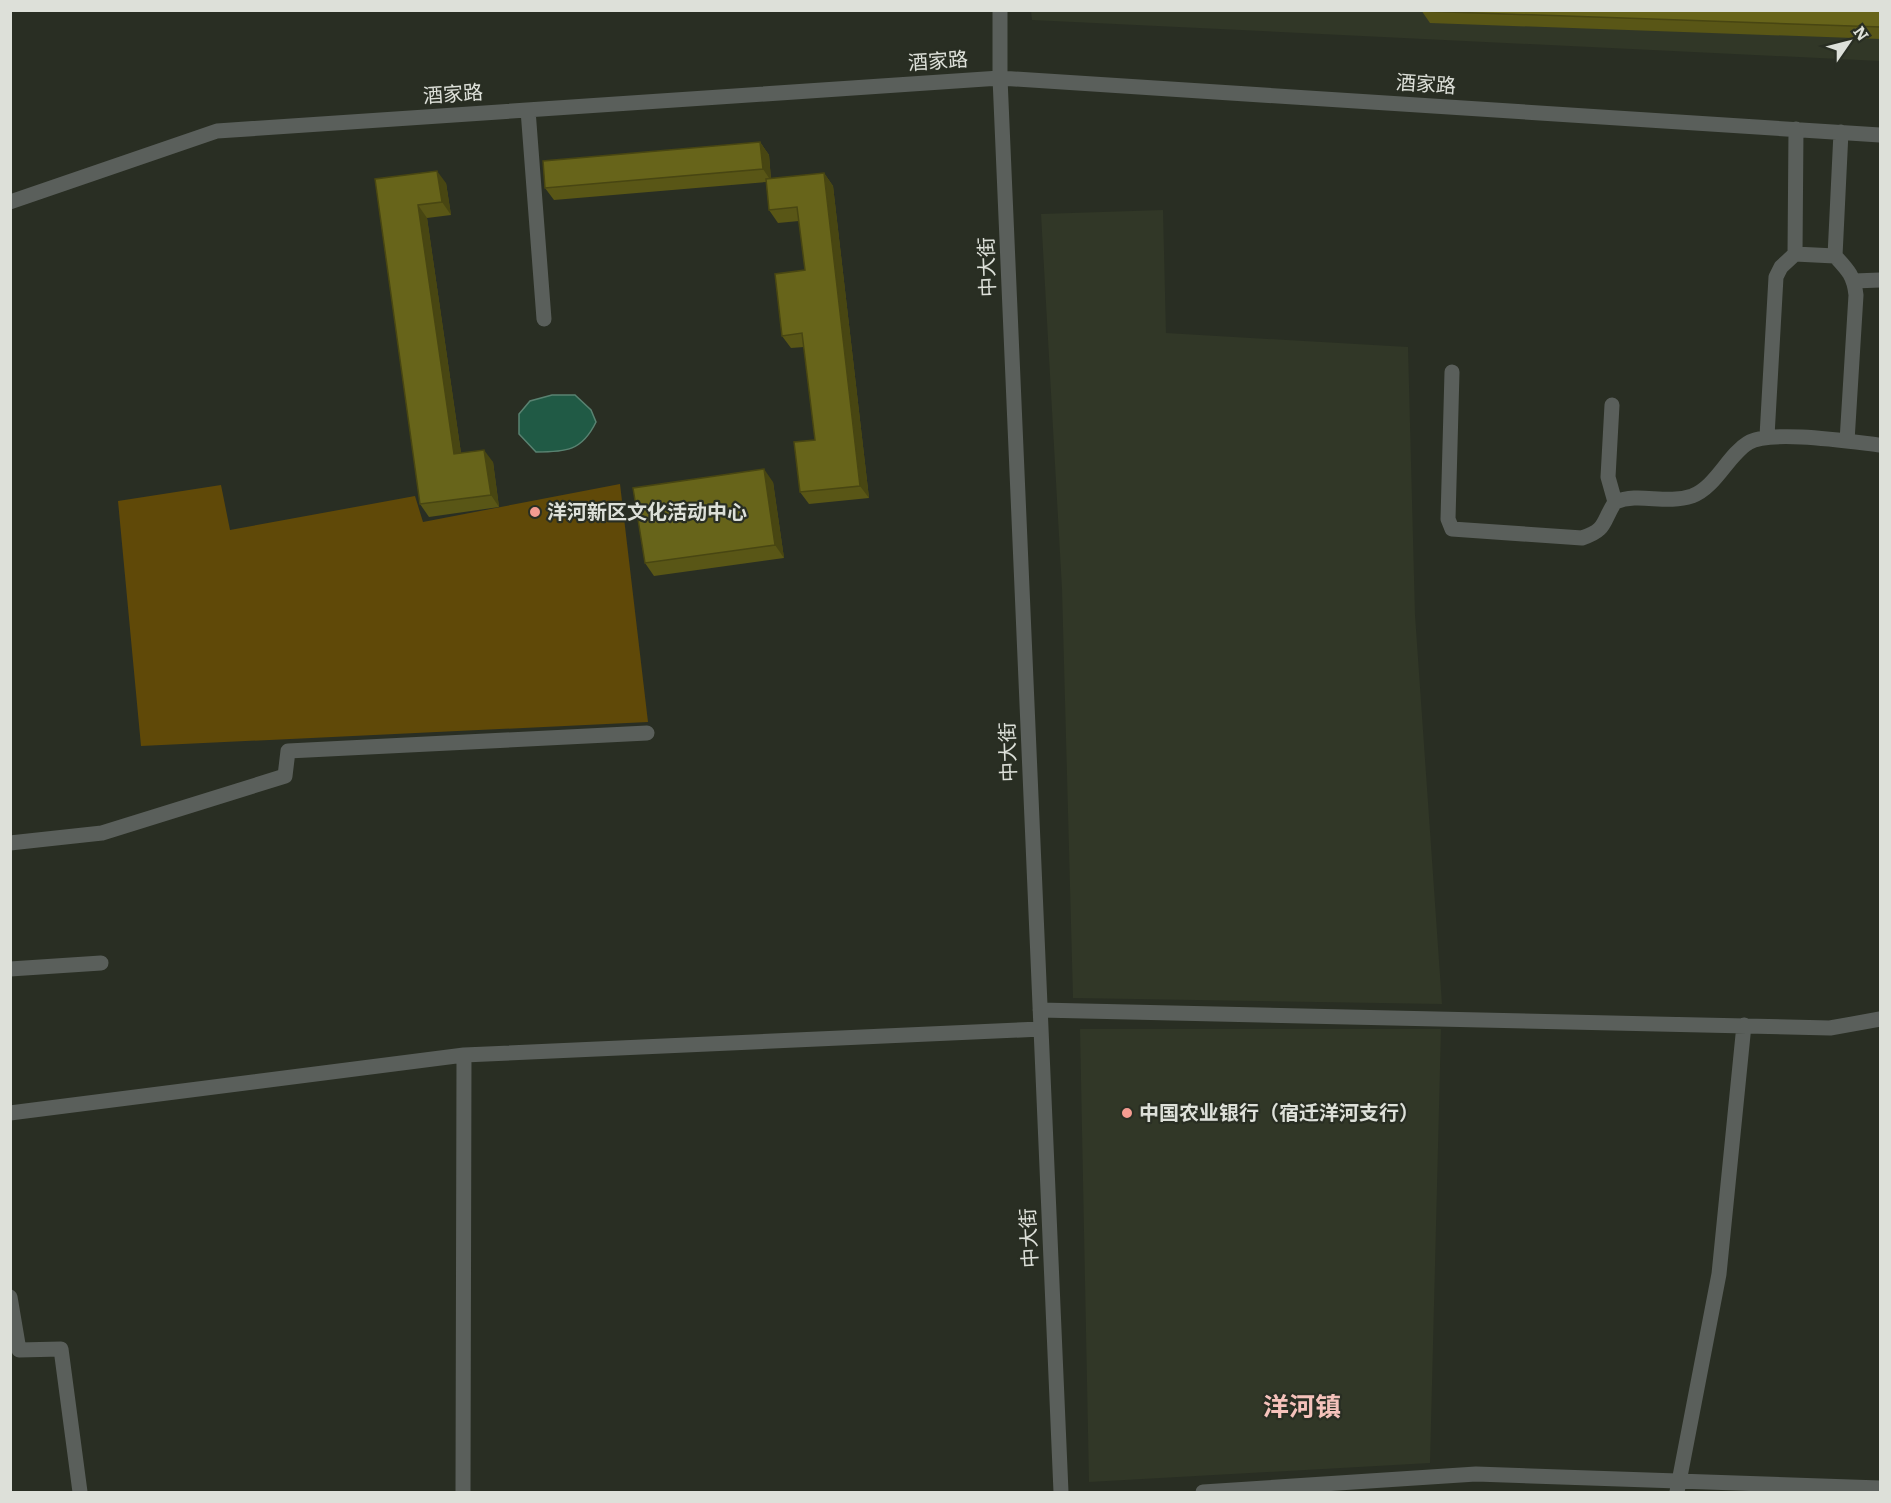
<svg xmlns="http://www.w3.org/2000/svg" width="1891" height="1503" font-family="Literata,'Noto Sans SC',serif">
<rect width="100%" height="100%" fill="#292e23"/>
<!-- built -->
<path fill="#313727" d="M1031 11H1880V61L1032 20Z
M1163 210 1166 333 1408 347 1415 615 1442 1004 1073 998 1062 589 1041 214Z
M1080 1029H1441L1430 1463 1089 1482Z"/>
<!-- green -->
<path fill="#604908" d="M620 484 648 722 141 746 118 501 221 485 230 530 415 496 423 522Z"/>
<!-- water -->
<path fill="#205a45" stroke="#598271" stroke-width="1.5" d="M552 395H575L591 410 596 422C582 451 566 452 536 452L519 434V414L530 401Z"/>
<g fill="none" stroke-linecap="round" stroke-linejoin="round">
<!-- minor -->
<path stroke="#5a5f5b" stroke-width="15" d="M1000 10V78L1061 1492
M528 110 544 319
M10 202 217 131 1000 78 1880 135
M1795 254 1796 129
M1835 256 1841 132
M1854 281 1880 280
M1452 372 1448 519 1452 529 1582 538C1607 530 1602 522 1615 502 1640 492 1665 505 1692 496 1716 487 1728 455 1748 443 1770 429 1853 442 1880 445
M1612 405 1608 477 1615 502
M1767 436 1776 277 1781 267 1795 254 1835 256C1848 270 1854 276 1856 295L1847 441
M10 843 102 833 285 776 288 751 647 733
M10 969 101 963
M1040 1010 1830 1028 1880 1019
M10 1113 464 1055 1041 1029
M10 1297 19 1350 61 1349 80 1492
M463 1492 464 1055
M1203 1492 1476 1474 1880 1488
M1677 1492 1719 1274 1744 1025"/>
</g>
<!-- wall -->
<path fill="#595616" d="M1421 10H1881V39L1430 23Z
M760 142 769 155 771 179 824 173 833 186 869 498 809 504 800 492 815 440 804 347 791 348 782 336 805 270 799 221 778 223 769 210 766 182 554 200 545 188Z
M375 179 446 183 451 215 427 218 461 453 493 462 499 507 429 517 420 504Z
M773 482 784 558 654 576 645 563Z"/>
<!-- shaded-wall -->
<path fill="#484612" d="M760 142 769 155 771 181 763 169Z
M437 171 446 183 451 215 442 202Z
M824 173 833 186 869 498 860 486Z
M418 205 427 218 463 467 454 454Z
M484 450 493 462 499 507 491 495Z
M764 469 773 482 784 558 775 545Z"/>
<!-- building -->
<path fill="#67641a" stroke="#484612" stroke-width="1.5" d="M1881 10V27L1421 11V10Z
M760 142 763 169 545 188 543 161Z
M437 171 442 202 418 205 454 454 484 450 491 495 420 504 375 179Z
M824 173 860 486 800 492 794 442 815 440 802 333 782 336 775 274 805 270 797 207 769 210 766 179Z
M764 469 775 545 645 563 633 488Z"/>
<!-- markers -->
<g fill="#f59c91" stroke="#292e23" stroke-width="2">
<circle cx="535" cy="512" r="6"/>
<circle cx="1127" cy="1113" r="6"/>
</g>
<g text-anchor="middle" stroke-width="4.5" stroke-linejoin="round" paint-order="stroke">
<!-- street labels -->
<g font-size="20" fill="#dde0d9" stroke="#292e23">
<text transform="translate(938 61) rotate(-4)" y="7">酒家路</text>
<text transform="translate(1426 84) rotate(4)" y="7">酒家路</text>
<text transform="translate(453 94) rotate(-4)" y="7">酒家路</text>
<text transform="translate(987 267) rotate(-92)" y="7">中大街</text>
<text transform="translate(1008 752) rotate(-92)" y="7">中大街</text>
<text transform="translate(1029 1238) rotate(-93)" y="7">中大街</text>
</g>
<!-- poi labels -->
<g font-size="20" font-weight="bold" fill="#dde0d9" stroke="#292e23" text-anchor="start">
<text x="547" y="519">洋河新区文化活动中心</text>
<text x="1139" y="1120">中国农业银行（宿迁洋河支行）</text>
</g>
<!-- district labels -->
<g font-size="26" font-weight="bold" fill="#f5c2bb" stroke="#292e23">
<text x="1302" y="1416">洋河镇</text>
</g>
</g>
<!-- border -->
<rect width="1891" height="1503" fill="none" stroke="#dde0d9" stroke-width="24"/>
<!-- north arrow -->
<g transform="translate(1849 42) rotate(55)" stroke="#292e23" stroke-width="4.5" paint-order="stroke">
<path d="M0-4.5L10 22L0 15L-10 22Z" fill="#dde0d9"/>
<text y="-9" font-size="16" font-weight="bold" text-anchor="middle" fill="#dde0d9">N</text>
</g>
</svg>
